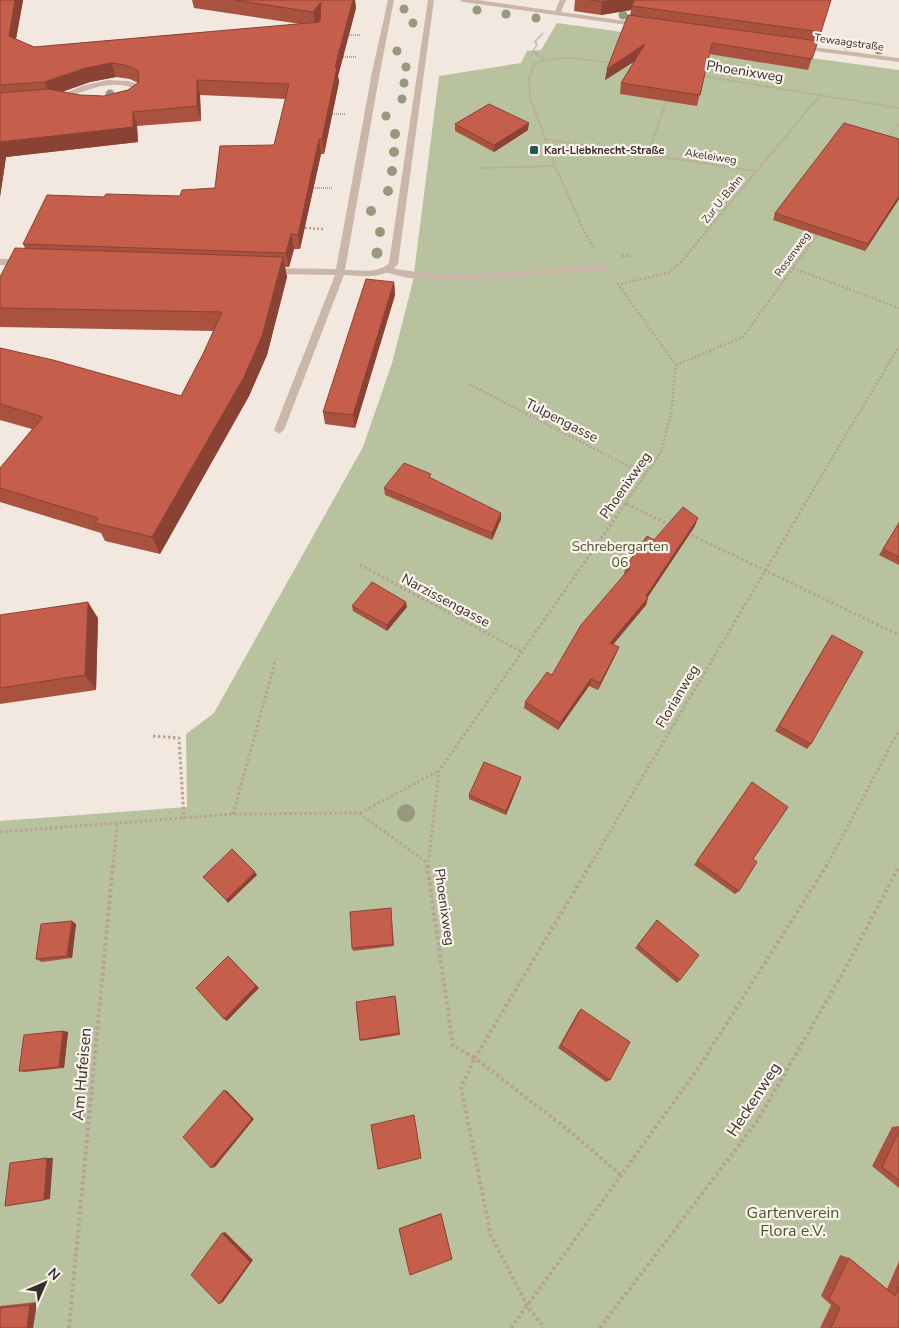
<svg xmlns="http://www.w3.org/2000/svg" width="899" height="1328" font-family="'Nunito Sans',sans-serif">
<rect width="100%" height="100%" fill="#f3e8df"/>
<!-- green -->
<path fill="#b9c29e" d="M557 23 899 70V1328H0V821L187 807 186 734 214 713 363 447 392 363 413 281 439 76 521 63 527 51 541 50Z"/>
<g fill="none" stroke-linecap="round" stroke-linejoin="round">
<!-- path-far3 -->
<path stroke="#b7a195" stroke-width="2" stroke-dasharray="1 1" stroke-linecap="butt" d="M543 33 535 42 537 45 533 51 544 59
M349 35H360
M343 57H357
M702 76 899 108
M332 114H346
M888 138 899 123
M544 139 755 171
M648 155 667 98
M478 168 555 166
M313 188H333
M580 222 555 166 530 97 529 79 534 64C560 54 585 59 612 63
M714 222 821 94"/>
<!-- path-far2 -->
<path stroke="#b7a195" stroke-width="2.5" stroke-dasharray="2 2" stroke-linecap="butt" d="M579 221 593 247
M305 228 324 229
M622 256 629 255 630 257
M793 268 899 308
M617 283 676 365 671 414 661 452 624 505
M621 284 668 273 681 262 715 221
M676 365 743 337 819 232
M469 384 645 475
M625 503 629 505
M804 505 899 346"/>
<!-- path-far1 -->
<path stroke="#b7a195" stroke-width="3" stroke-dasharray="2.5 2.5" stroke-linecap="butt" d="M627 504 672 526
M687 533 899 635
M360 565 522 652
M153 736 179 738 184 819
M360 813 438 771
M233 814 276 659
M0 832 233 814 359 813 427 863
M113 867 117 823
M428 867 439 771 625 504
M589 867 805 504
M826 867 899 730"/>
<!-- path -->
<path stroke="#b7a195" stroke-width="4" stroke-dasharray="3 3" stroke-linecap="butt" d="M427 865 453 1046 475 1058 461 1087 491 1236 528 1307 544 1328
M590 865 475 1058 573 1134 622 1176
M69 1328 113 865
M511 1328 697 1070 827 865
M600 1328 758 1120 849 962 899 866"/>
<!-- lane -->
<path fill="#cbb7aa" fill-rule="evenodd" d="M604 265 609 268 607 270 464 280 408 278 384 272 382 270 387 267C452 282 537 269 604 265Z"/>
<!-- street -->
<path fill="#cbb7aa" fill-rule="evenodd" d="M388 0H394L380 72 345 270C359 270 378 274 389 263L428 0H434L398 264C385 280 362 276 344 275L284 430 279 434 274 430 335 275 270 274 265 271 270 268 336 269 372 72Z
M460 0H478L555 11 560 0H566L561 12 641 23 645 25 641 27 463 2Z
M797 45 899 58V62L800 49 796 47Z
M107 80 128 81 140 85 142 95 136 101H130L129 99 134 94 133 88C106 78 81 94 55 101L51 99 82 86Z
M0 259H25L30 262 25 265H0Z"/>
</g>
<!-- trees -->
<g fill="#97987e">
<circle cx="404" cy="9" r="4.5"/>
<circle cx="477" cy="10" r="4.5"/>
<circle cx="506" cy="14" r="4.5"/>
<circle cx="623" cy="15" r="4.5"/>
<circle cx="536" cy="18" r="4.5"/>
<circle cx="413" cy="23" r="4.5"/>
<circle cx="848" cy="46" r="4.5"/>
<circle cx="879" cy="50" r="4.5"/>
<circle cx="397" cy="51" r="4.5"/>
<circle cx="406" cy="67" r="4.5"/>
<circle cx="404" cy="83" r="4.5"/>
<circle cx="110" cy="94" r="4.5"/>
<circle cx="402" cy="99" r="4.5"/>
<circle cx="386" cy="116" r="4.5"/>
<circle cx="395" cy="134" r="5"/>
<circle cx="394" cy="152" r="5"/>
<circle cx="392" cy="171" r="5"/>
<circle cx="388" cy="191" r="5"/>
<circle cx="371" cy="211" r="5"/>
<circle cx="380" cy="232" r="5"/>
<circle cx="377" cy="253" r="5.5"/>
<circle cx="406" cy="813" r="9"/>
</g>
<!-- wall -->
<path fill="#a95240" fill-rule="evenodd" d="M0 0H23L16 39 34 47 300 24 194 8 192 0H355L356 8 338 76 339 82 324 154H321L300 249H294L289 267H285L287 277 267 355 249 396 160 554 105 541 101 533 0 502V468L32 429 0 420V348L181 396 203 354 214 331 0 327V277L25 248 23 244 104 197 180 196 215 188 274 145 286 99 200 95 201 121 137 126 138 142 6 157 0 197ZM116 77 130 79 138 83 128 90 104 96 80 95 62 92 90 82Z
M575 0H831L808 70 709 54 697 106 620 94 621 83 635 61 605 80 630 16 631 10 601 15 574 11Z
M455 124 528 130 494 152 455 131Z
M899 199 865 251 773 220 775 213Z
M394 282 395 295 355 428 325 424 323 412Z
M384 488 501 513V519L492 540 385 495Z
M899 522V565L879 555Z
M695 526 648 597 646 605 613 645 619 647 616 654 598 690 589 686 558 730 524 708 525 702 552 675 625 574 624 573 626 566 654 540Z
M352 606 407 607 387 631 353 611Z
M0 615 98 618 96 690 0 704Z
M832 635 811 744 807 749 775 731 828 641Z
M520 781 506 815 469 799V795Z
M752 782 753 859 739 891 735 894 694 865Z
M391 911 394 946 353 951 352 948Z
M657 920 680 980 677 983 635 948Z
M76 924 72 958 42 962 36 959Z
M396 998 400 1035 361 1041 360 1040Z
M581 1009 610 1080 606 1082 558 1048 578 1012Z
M63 1031 68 1032 64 1068 25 1072 19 1071Z
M899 1126V1188L872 1166 892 1127Z
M441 1213 452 1259 399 1229 400 1228Z
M840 1255 849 1258 887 1289 899 1261V1328H820L831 1305 821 1296Z
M37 1302 33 1328H0V1306Z"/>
<!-- shaded-wall -->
<path fill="#8a4234" d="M15 0H23L14 50 9 36Z
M353 0H355L356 8 338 76 339 82 324 154 322 139 335 67Z
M614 0H635L632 6 631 10 601 15 602 2Z
M321 2 322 16 315 26 313 12Z
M645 44 643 56 605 80 607 69Z
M111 63 116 77 90 82 50 96 44 82 86 68Z
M197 80 200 95 201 121 197 106Z
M133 112 137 126 138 142 6 157 0 197V142Z
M529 123 528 130 494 152V145Z
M319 139 321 154 300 249 298 235Z
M899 196V199L865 251 868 244Z
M291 234 294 249 289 267 286 253Z
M283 257 287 277 267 355 249 396 160 554 152 537Z
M394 282 395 295 355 428 353 415Z
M501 513V519L492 540V533Z
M698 518 695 526 645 601 648 598 646 605 608 650 610 643 646 596Z
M88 602 98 618 96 690 85 675Z
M406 602 407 607 387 631V625Z
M619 647 616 654 598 690 600 683Z
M591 679 589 686 558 730 560 723Z
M521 777 520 781 506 815V811Z
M255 872 257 875 228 903 226 900Z
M72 921 76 924 72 958 67 956Z
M231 959 259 988 227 1021 224 1019Z
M63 1031 68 1032 64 1068 59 1067Z
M224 1090 227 1091 254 1119 215 1167 211 1168Z
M47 1158H53L50 1199 44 1200Z
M225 1232 253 1260 223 1302 219 1304 222 1233Z
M37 1302 33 1328H27L30 1305Z"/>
<!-- building -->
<path fill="#c55f4b" stroke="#8a4234" d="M0 0H15L9 36 34 47 320 22 321 2 313 12 234 0H353L335 67H337L322 139H319L298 235 291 234 286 253 23 244 47 195 104 197 106 194 180 196 182 190 215 188 220 146 274 145 289 84 197 80V106L133 112V127L0 142V93L48 89 80 95 104 96 128 90 139 82 138 70 125 65 111 63 86 68 44 82 0 85Z
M590 0H614L602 2Z
M634 0H831L821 32 632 6Z
M628 15 818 41 812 59 712 43 700 95 621 83 645 44 607 69Z
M489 104 529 123 494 145 455 124Z
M844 123 899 139V196L868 244 775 213Z
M15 248 283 257 262 336 244 377 152 537 95 523 98 518 0 488V468L43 417 0 404V348L53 360 181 396 203 354 222 312 0 308V277Z
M366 279 394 282 353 415 323 412Z
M404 463 431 474 429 477 501 513 492 533 384 488Z
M683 507 698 518 646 596 648 598 610 643 619 647 600 683 591 679 560 723 525 702 547 672 552 675 581 625 630 568 626 566 647 536 654 540Z
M899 523V557L883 549Z
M372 582 406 602 387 625 352 606Z
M88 602 85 675 0 688V615Z
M832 635 863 652 811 744 779 726Z
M484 762 521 777 506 811 469 795Z
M752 782 788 807 753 859 757 862 739 891 697 861Z
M232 849 255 872 226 900 203 877Z
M391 908 393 944 352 948 350 912Z
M657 920 699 955 680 980 638 945Z
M72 921 67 956 36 959 41 924Z
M228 956 256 986 224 1019 196 988Z
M395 996 399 1033 360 1040 356 1002Z
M581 1009 630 1042 610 1080 561 1045Z
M63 1031 59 1067 19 1071 24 1035Z
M224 1090 252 1119 211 1168 183 1137Z
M414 1115 421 1158 378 1169 371 1125Z
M899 1131V1180L882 1167Z
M47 1158 44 1200 5 1206 10 1163Z
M441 1214 452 1259 410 1275 399 1229Z
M222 1233 250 1262 219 1304 191 1275Z
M849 1258 895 1296 899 1287V1328H831L840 1308 829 1299Z
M30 1305 27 1328H0V1308Z"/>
<!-- markers -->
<rect fill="#1f5a5a" stroke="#faf2eb" stroke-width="2" x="529" y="145" width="10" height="10" rx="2.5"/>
<g text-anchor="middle" stroke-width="4.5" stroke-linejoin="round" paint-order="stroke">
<!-- far-street labels -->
<g font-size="11" fill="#392d2a" stroke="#faf2eb">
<text transform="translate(849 42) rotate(8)" y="4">Tewaagstraße</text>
<text transform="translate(711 156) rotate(9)" y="4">Akeleiweg</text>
<text transform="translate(722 199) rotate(-51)" y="4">Zur U-Bahn</text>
<text transform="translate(792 254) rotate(-54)" y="4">Rosenweg</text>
</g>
<!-- far-poi labels -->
<g font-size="11" font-weight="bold" fill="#392d2a" stroke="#faf2eb" text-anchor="start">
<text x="544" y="154">Karl-Liebknecht-Straße</text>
</g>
<!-- street labels -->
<g font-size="14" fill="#392d2a" stroke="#faf2eb">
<text transform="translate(745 71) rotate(9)" y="5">Phoenixweg</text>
<text transform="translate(562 420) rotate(27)" y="5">Tulpengasse</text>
<text transform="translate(625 485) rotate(-55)" y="5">Phoenixweg</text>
<text transform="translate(446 600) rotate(28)" y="5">Narzissengasse</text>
<text transform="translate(677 696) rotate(-59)" y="5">Florianweg</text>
<text transform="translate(445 907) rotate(82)" y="5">Phoenixweg</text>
</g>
<!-- park labels -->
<g font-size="14" fill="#4b572e" stroke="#faf2eb">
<text x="620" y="551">Schrebergarten<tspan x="620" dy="16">06</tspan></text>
</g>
<!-- near-street labels -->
<g font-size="16" fill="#392d2a" stroke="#faf2eb">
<text transform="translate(81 1074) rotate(-85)" y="6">Am Hufeisen</text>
<text transform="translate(753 1099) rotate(-57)" y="6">Heckenweg</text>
</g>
<!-- near-park labels -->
<g font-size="16" fill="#4b572e" stroke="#faf2eb">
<text x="793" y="1218">Gartenverein<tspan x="793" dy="18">Flora e.V.</tspan></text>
</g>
</g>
<!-- north arrow -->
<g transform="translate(45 1283) rotate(45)" stroke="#faf2eb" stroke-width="4" paint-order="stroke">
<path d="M0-4L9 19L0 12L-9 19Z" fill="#392d2a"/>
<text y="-8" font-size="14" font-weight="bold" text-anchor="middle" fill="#392d2a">N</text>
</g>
</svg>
